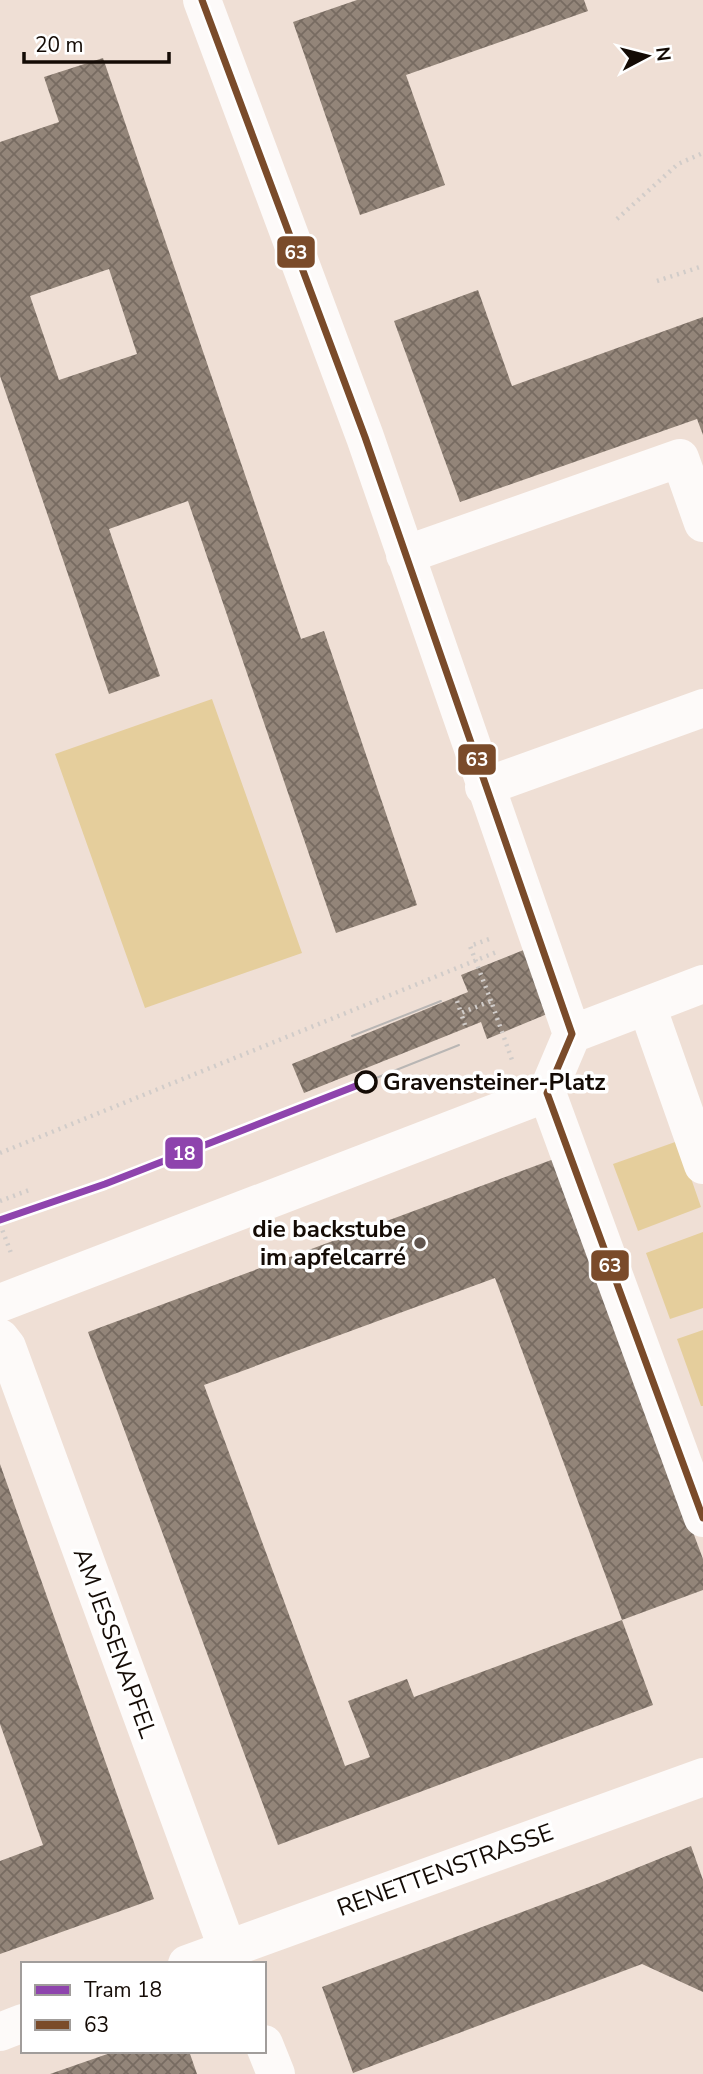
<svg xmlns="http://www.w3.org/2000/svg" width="703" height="2074" font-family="'Nunito Sans',sans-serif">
<defs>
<pattern id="building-cross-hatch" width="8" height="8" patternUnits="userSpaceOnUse" patternTransform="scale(1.75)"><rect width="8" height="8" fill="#938579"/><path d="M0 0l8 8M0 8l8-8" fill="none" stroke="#776b61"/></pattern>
</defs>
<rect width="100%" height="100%" fill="#efdfd5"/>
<!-- grass -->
<path fill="#e5ce9c" d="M212 699 302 953 145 1008 55 754Z
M678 1141 701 1207 638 1231 613 1164Z
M703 1232V1308L670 1319 646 1253Z
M703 1330V1406H701L677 1339Z"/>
<!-- building -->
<path fill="url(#building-cross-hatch)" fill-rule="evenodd" d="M357 0H584L588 11 406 75 445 185 360 215 293 22Z
M103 58 301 639 324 631 417 905 336 933 188 501 109 529 160 676 109 694 0 376V142L59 122 44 77ZM109 269 137 354 59 380 30 296Z
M478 290 512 386 703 317V435L697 419 460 502 394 321Z
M526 949 552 1012 487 1039 481 1022 304 1093 292 1064 468 992 461 975Z
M554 1159 703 1559V1590L622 1620 495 1278 204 1385 345 1766 370 1757 348 1701 407 1679 414 1697 622 1620 653 1705 278 1845 88 1332Z
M0 1464 154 1899 0 1954V1861L43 1845 0 1724Z
M691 1846 703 1880V1992L642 1964 353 2073 322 1987 597 1884Z
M116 2051H189L197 2074H50Z"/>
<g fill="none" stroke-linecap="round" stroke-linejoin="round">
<!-- path -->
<path stroke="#d1ccc9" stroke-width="4.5" stroke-dasharray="2 5" stroke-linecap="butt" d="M617 219 678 164 703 153
M657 281 703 266
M457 1001 461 1013
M491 1001 470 946 492 938
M465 1025 461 1013 491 1001 512 1060
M0 1153 499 951
M0 1201 32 1189
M0 1224 11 1253"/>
<!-- minor -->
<path stroke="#fdfaf9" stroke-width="38" d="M202 0 365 437 572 1034 547 1093
M405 555 680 458 703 523
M484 787 703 708
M647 1006 703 1165
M572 1034 703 984
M547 1093 703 1518
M0 1303 547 1093
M0 1338 7 1347 233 1964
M187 1964 703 1777
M0 2032 23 2023
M264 2044 276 2074"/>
<!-- tram -->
<path stroke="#b9b6b4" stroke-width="2" d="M352 1036 441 1001
M366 1082 459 1045"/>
<!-- bus-1 casing -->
<g stroke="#fff" stroke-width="12">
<path id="bus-1" d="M202 0 365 437 572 1034 547 1093 703 1518"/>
</g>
<!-- bus-1 -->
<use href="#bus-1" stroke="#7a4b2a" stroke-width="7"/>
<!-- tram-1 casing -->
<g stroke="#fff" stroke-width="12">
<path id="tram-1" d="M0 1220 105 1184 366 1082"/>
</g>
<!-- tram-1 -->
<use href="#tram-1" stroke="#8e44ad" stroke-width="7"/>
</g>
<!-- markers -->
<circle fill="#fff" stroke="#140b05" stroke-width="3.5" cx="366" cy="1082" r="10"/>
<circle fill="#61554e" stroke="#fff" stroke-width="2.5" cx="420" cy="1243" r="7"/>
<g text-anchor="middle" stroke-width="7" stroke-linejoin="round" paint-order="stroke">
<!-- stop labels -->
<g font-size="24" font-weight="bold" fill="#140b05" stroke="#fff" text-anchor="start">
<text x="383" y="1090">Gravensteiner-Platz</text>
</g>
<!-- poi labels -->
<g font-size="24" font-weight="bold" fill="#140b05" stroke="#fff" text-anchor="end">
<text x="406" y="1237">die backstube<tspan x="406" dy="28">im apfelcarré</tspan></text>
</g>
<!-- street labels -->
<g font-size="24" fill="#140b05" stroke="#fff">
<text transform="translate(115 1643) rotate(70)" y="8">AM JESSENAPFEL</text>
<text transform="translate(445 1870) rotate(-20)" y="8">RENETTENSTRASSE</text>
</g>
</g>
<g stroke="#fff" stroke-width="2.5">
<rect x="276" y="235" width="40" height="34" rx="7" fill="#7a4b2a"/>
<rect x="457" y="743" width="40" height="33" rx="7" fill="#7a4b2a"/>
<rect x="164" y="1136" width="40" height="34" rx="7" fill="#8e44ad"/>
<rect x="590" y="1249" width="40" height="33" rx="7" fill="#7a4b2a"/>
</g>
<g font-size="19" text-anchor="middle" font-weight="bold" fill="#fff">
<text x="296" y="259">63</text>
<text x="477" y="766">63</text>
<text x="184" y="1160">18</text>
<text x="610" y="1272">63</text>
</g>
<!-- legend -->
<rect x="21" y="1962" width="245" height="91" fill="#ffffff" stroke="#a19d9b" stroke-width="2"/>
<rect x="35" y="1985" width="35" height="10" fill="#8e44ad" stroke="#a19d9b" stroke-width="2"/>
<text x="84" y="1997" font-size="21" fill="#140b05">Tram 18</text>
<rect x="35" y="2020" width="35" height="10" fill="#7a4b2a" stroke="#a19d9b" stroke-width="2"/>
<text x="84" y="2032" font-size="21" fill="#140b05">63</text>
<!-- north arrow -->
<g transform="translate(647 56) rotate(83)" stroke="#ffffff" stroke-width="5" paint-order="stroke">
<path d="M0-5L12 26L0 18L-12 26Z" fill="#140b05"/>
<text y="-10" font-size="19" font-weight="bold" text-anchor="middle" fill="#140b05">N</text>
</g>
<!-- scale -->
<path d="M24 52v10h145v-10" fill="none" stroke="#140b05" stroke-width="3.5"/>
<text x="35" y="52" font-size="21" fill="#140b05" stroke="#ffffff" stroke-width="5" paint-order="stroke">20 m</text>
</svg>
